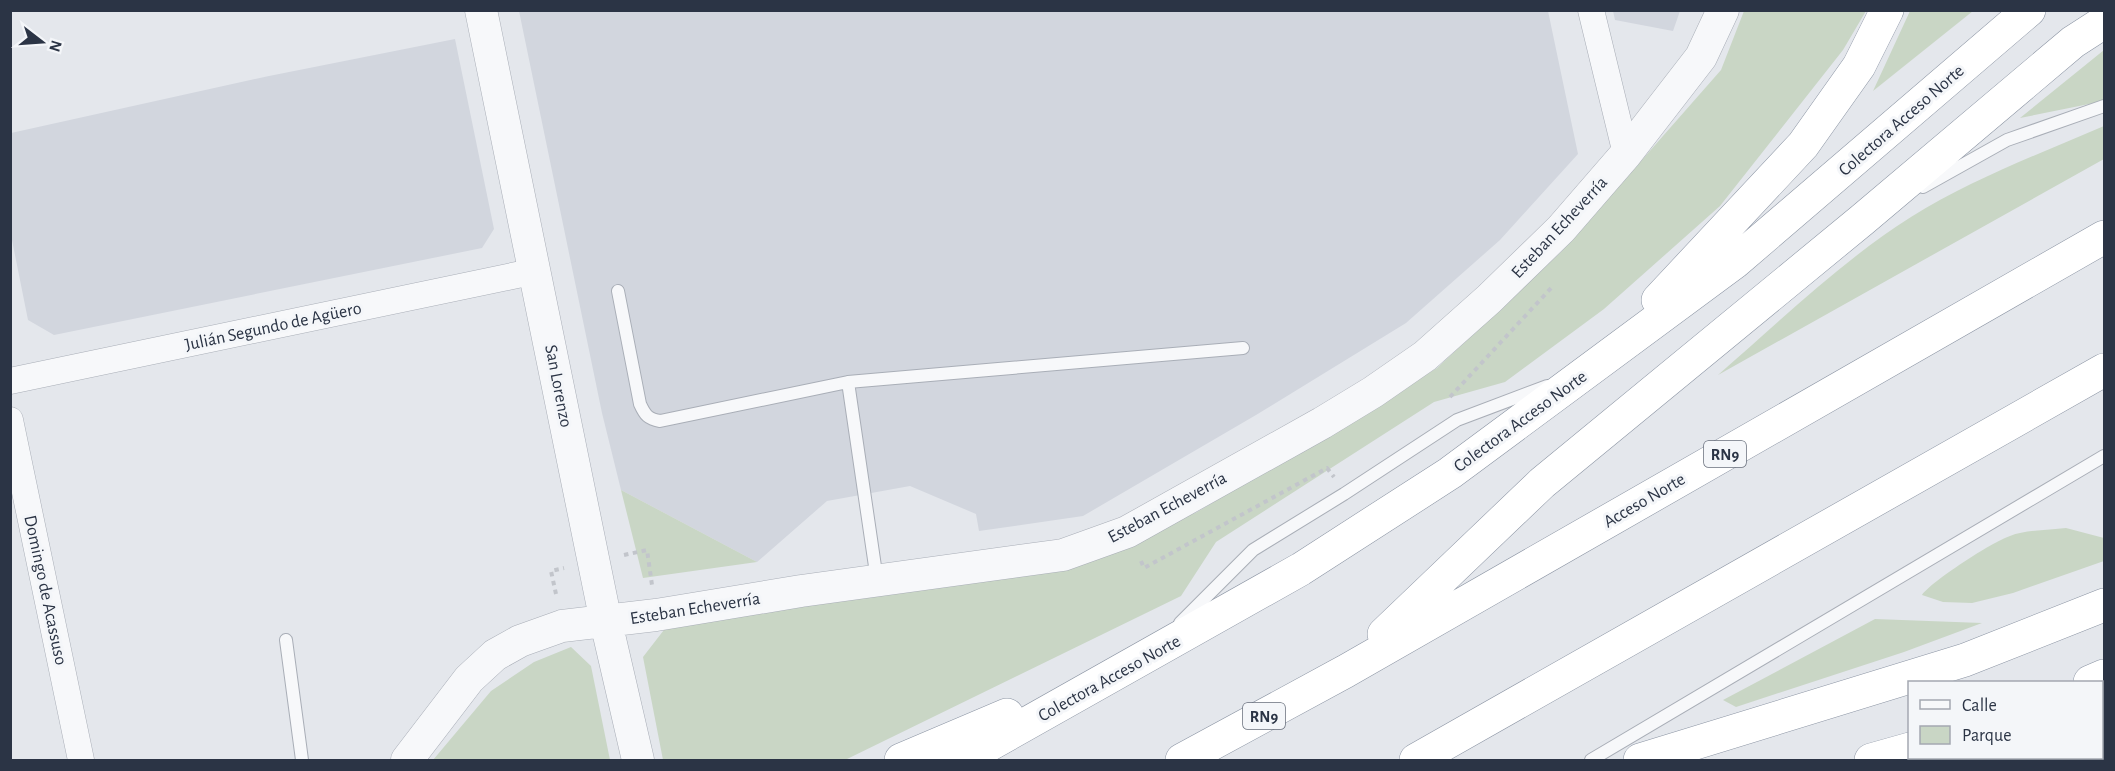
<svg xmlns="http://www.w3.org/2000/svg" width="2115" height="771" font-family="'Alegreya Sans',sans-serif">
<rect width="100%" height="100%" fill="#e4e7ec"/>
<!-- built -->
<path fill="#d2d6de" d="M519 11H1548L1578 154 1500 240 1406 323 1256 415 1083 516 979 531 976 514 910 486 827 501 757 562 621 490 602 413Z
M1613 11V10L1680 11 1673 31 1615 20Z
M455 39 494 229 482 248 54 335 28 320 11 235V133L269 76Z"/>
<!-- green -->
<path fill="#c9d6c5" d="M1744 11H1866L1843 50 1720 206 1604 309 1505 382 1434 402 1216 542 1181 596 845 760H663L643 657 667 626 1075 566 1197 512 1437 368 1561 252 1721 70Z
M1910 11H1973L1873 91Z
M2104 50V101L2020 118Z
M2104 126V159L1718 375C1779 322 1844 259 1911 217 1972 179 2039 154 2104 126Z
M621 490 757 562 643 578Z
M2066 528 2104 538V561L2013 593 1972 603 1943 602 1922 595C1932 581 1992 542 2010 536 2025 530 2049 530 2066 528Z
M1875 619 1982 623 1904 652 1736 707 1723 700Z
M571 647 591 666 610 760H433L491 691 534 662Z
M2104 716V760H1971L1981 758H2102V718Z"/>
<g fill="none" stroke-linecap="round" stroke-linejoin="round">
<!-- service casing -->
<g stroke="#a9aeb7" stroke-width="14">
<path id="service" d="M1923 187 2007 140 2104 106
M618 291 640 404C645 415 648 419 660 421L848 382
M877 580 848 382 1243 348
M1180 623 1253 550 1344 494 1457 420 1547 386
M286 640 302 760
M1591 760 2104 456"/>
</g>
<!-- minor casing -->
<g stroke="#a9aeb7" stroke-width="27">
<path id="minor" d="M1591 10 1626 154
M10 381 536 271
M10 420 81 760"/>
</g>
<!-- tertiary casing -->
<g stroke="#a9aeb7" stroke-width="33">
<path id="tertiary" d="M481 10 606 622 638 760
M407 760 469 679 495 655 520 641 562 626 656 615 801 591 1063 555 1127 532 1322 423 1373 392 1425 356 1489 299 1561 229 1626 154 1701 57 1723 10"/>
</g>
<!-- motorway casing -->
<g stroke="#8b94a3" stroke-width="34">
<path id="motorway" d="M1658 300 1803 145 1859 66 1887 10
M1384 634 1542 483 1862 220 2073 42 2104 22
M2090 682 2104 676
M901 760 1007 715
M962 760 1301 569 1450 473 1735 262 2029 10
M1182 760 1346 671 2104 237
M1416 760 2104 370
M1640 760 1965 660 2104 605
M1871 760 1910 749"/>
</g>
<!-- path -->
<path stroke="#c2c5cb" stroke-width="4" stroke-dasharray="4.5 4.5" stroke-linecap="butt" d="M1450 397 1553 286
M624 555 647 550 652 585
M1141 561 1144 568 1327 468 1334 477
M556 594 551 571 564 568"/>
<!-- service -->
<use href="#service" stroke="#f7f8fa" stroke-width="12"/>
<!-- minor -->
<use href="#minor" stroke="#f7f8fa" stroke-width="26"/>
<!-- tertiary -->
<use href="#tertiary" stroke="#f7f8fa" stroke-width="32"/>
<!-- motorway -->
<use href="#motorway" stroke="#fff" stroke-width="33"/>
</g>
<g text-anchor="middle" stroke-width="6" stroke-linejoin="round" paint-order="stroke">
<!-- shield labels -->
<g fill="#f4f6f9" stroke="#676e7b" stroke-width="1.5">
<rect x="1704" y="441" width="42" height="26" rx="4.5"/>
<rect x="1243" y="703" width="42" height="26" rx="4.5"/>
</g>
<g font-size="16" font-weight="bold" fill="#2b3445">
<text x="1725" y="460">RN9</text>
<text x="1264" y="722">RN9</text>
</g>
<!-- street labels -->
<g font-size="18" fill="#2b3445" stroke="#f4f6f9">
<text transform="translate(1901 120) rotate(-41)" y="6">Colectora Acceso Norte</text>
<text transform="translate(1559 227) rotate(-47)" y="6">Esteban Echeverría</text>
<text transform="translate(273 326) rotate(-12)" y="6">Julián Segundo de Agüero</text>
<text transform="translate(559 386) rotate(79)" y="6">San Lorenzo</text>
<text transform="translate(1520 421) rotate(-36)" y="6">Colectora Acceso Norte</text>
<text transform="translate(1644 500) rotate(-30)" y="6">Acceso Norte</text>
<text transform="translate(1167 507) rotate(-28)" y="6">Esteban Echeverría</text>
<text transform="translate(46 590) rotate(78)" y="6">Domingo de Acassuso</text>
<text transform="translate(695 608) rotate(-9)" y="6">Esteban Echeverría</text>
<text transform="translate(1109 678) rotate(-29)" y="6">Colectora Acceso Norte</text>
</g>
</g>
<!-- border -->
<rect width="2115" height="771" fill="none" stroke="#2b3445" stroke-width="24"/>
<!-- legend -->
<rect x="1908" y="681" width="195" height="78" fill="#f4f6f9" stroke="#a4a8b1" stroke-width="1.5"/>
<rect x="1920" y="700" width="30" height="9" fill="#f7f8fa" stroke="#a4a8b1" stroke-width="1.5"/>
<text x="1962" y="711" font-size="18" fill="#2b3445">Calle</text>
<rect x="1920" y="726" width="30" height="18" fill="#c9d6c5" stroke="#a4a8b1" stroke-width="1.5"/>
<text x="1962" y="741" font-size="18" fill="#2b3445">Parque</text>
<!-- north arrow -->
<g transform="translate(42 42) rotate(107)" stroke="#f4f6f9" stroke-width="4.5" paint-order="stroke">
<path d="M0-4.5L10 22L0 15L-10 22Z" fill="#2b3445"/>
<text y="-9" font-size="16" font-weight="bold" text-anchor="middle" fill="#2b3445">N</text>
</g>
</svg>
